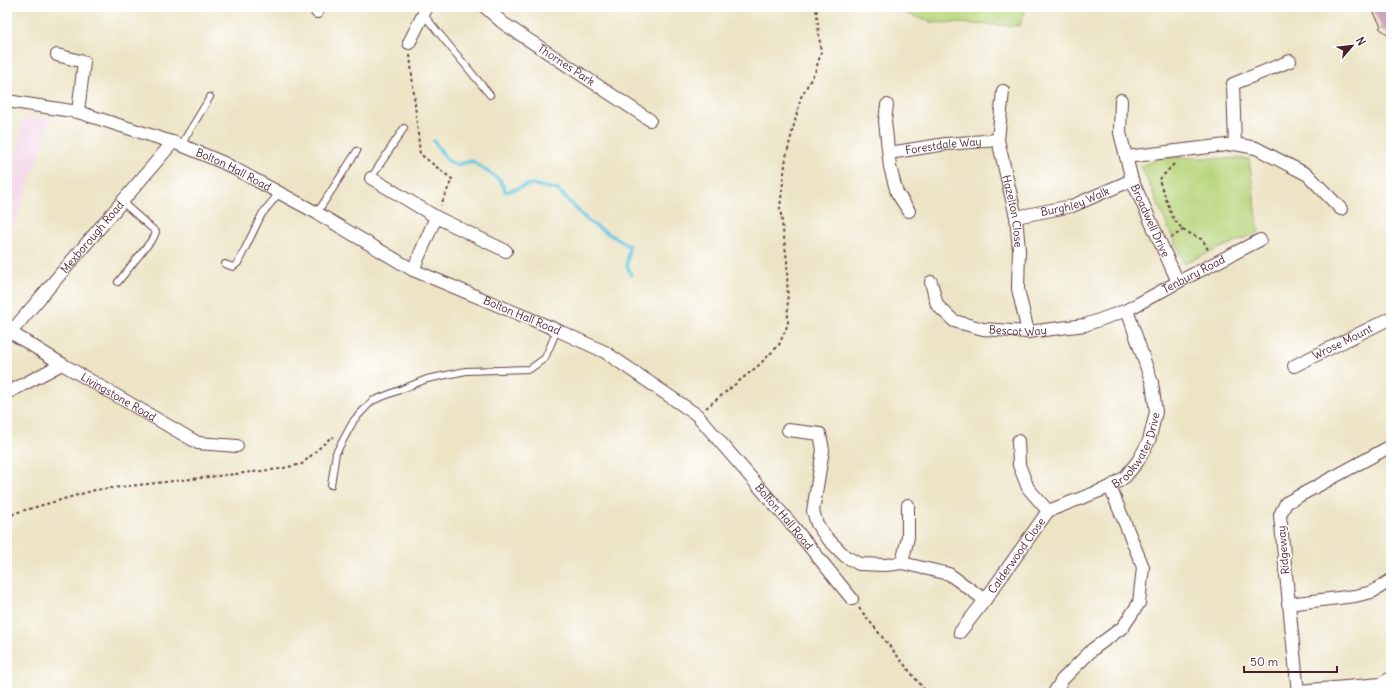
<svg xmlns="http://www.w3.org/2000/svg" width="1398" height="700" font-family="Delius,sans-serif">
<rect width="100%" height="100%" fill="#fff"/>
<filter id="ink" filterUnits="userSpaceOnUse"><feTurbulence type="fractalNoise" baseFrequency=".025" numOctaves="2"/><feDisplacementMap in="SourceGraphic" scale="8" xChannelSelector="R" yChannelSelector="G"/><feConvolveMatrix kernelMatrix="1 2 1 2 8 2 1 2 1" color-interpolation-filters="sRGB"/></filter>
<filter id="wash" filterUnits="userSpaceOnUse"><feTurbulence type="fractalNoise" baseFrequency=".012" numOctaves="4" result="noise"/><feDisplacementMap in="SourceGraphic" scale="16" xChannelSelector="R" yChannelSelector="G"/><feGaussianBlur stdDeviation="0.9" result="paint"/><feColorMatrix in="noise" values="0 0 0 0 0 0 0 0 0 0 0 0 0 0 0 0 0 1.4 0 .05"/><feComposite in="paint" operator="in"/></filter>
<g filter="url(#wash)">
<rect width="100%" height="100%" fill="#ece4c5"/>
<!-- built -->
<path fill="#f0d0e5" d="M23 117 52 118 7 246V154L17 155Z"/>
<!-- green -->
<path fill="#b7d47a" stroke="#807a52" d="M887 7H1026L1020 26 931 22Z
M1163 157 1249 159 1259 232 1184 263 1141 166Z"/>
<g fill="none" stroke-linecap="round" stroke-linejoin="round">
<!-- stream -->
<path stroke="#62c5e0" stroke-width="3.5" d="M434 141 447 160 456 165 472 161 500 180 506 192 531 184 558 190 589 222 629 246 627 265 631 275"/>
</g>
<g id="blocks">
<!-- building -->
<path fill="#c793b4" d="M1371 7H1391V37L1379 28 1381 26Z"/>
</g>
</g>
<g filter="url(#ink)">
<use href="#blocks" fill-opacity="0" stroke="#623d42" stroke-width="1"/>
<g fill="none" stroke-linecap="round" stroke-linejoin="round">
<!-- service casing -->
<g stroke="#623d42" stroke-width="8">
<path id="service" d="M423 14 490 95
M181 145 210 97
M7 151H8
M371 178 404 128
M317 213 357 151
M225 264 233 267 238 263 262 214 279 193
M118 282 154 237 156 232 122 202
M331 485 336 453 354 420 372 401 427 379 466 371 530 369 545 358 557 330"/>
</g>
<!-- minor casing -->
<g stroke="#623d42" stroke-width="14">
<g id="minor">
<path id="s1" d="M485 7 503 23 650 120"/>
<path d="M317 12 319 7"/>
<path d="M409 43 427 7"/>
<path d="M57 55 84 62 78 112"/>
<path id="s2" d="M1003 91 998 140 1016 217 1019 250 1018 289 1028 332"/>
<path id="s3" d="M1121 100 1120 133 1132 180 1178 282"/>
<path id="s4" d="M7 101 78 112 181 145 224 163 317 213 413 270 557 330 605 352 697 415 792 525 852 599"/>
<path d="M887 105 885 121 890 167 897 193 909 211"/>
<path d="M1235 144 1233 84 1290 61"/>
<path id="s5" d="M889 153 946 144 998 140"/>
<path d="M1126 157 1235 144 1256 148 1308 175 1341 209"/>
<path d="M371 178 436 217 506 251"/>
<path id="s6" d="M1016 217 1072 206 1132 180"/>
<path d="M413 270 436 217"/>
<path id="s7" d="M931 282 937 305 954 321 983 329 1028 332 1085 325 1127 310 1178 282 1260 240"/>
<path id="s8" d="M7 330 62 364 198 443 237 446"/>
<path id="s9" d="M7 333 11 332 173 142"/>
<path id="s10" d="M1294 366 1391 318"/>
<path d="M7 393 62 364"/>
<path d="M788 430 820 434 823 450 813 511 817 524 826 537 845 556 859 564 886 565 902 563 949 574 985 600"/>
<path d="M1018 441 1019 465 1028 488 1048 511"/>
<path d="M902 563 908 537V505"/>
<path d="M1288 604 1355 596 1372 592 1391 580"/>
<path id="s11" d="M960 632 985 600 1048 511 1110 487"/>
<path d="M1298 691 1381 684 1391 678"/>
<path id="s12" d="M1054 693 1062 680 1093 649 1123 627 1139 603 1143 567 1110 487 1125 477 1138 461 1149 441 1156 412 1152 383 1127 310"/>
<path d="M1298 693 1280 515 1286 503 1391 446"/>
</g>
</g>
<!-- path -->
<path stroke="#623d42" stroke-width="2" stroke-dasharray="3 3" stroke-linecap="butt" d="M410 55 420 154 452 179 441 205
M1174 164 1159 180 1173 218 1183 230 1203 240 1209 252
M1171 238 1183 230
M706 408 759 365 779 345 788 324 787 261 780 207 786 157 801 97 815 72 821 53 816 7
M7 518 15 513 95 490 279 469 302 464 329 439 334 437
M859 608 927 693"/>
<!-- service -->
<use href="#service" stroke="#fff" stroke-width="6"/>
<!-- minor -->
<use href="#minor" stroke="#fff" stroke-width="12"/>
</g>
</g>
<g text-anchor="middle" stroke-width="4" stroke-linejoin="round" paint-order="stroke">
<!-- street labels -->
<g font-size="11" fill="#4a1f2b" stroke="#fff">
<text dy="4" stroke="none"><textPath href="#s1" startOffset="100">Thornes Park</textPath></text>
<text dy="4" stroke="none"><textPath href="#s5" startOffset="55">Forestdale Way</textPath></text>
<text dy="4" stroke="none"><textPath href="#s4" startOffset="238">Bolton Hall Road</textPath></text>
<text dy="4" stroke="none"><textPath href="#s6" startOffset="61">Burghley Walk</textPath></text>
<text dy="4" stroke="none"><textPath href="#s2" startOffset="122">Hazelton Close</textPath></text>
<text dy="4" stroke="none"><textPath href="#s3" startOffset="126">Broadwell Drive</textPath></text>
<text dy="4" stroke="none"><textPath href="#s9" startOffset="129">Mexborough Road</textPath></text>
<text dy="4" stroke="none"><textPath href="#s7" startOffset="300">Tenbury Road</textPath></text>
<text dy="4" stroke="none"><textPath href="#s4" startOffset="562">Bolton Hall Road</textPath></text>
<text dy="4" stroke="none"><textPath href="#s7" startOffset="112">Bescot Way</textPath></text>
<text dy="4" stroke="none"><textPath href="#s10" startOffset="54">Wrose Mount</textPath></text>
<text dy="4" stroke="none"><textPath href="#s8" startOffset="130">Livingstone Road</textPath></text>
<text dy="4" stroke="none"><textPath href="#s12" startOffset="295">Brookwater Drive</textPath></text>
<text dy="4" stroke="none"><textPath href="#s4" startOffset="898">Bolton Hall Road</textPath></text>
<text transform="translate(1283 550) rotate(-95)" y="4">Ridgeway</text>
<text dy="4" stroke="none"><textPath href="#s11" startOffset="95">Calderwood Close</textPath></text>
</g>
</g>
<!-- margin -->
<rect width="1398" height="700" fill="none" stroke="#fff" stroke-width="24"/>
<!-- north arrow -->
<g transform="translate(1352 46) rotate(62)" stroke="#ffffff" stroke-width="3" paint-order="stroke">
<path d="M0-3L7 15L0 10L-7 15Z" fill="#4a1f2b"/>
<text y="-6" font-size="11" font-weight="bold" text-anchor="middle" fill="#4a1f2b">N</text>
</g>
<!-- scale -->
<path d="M1244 666v6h93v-6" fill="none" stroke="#4a1f2b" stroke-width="2"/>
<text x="1250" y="666" font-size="12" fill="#4a1f2b" stroke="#ffffff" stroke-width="3" paint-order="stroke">50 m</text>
</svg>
